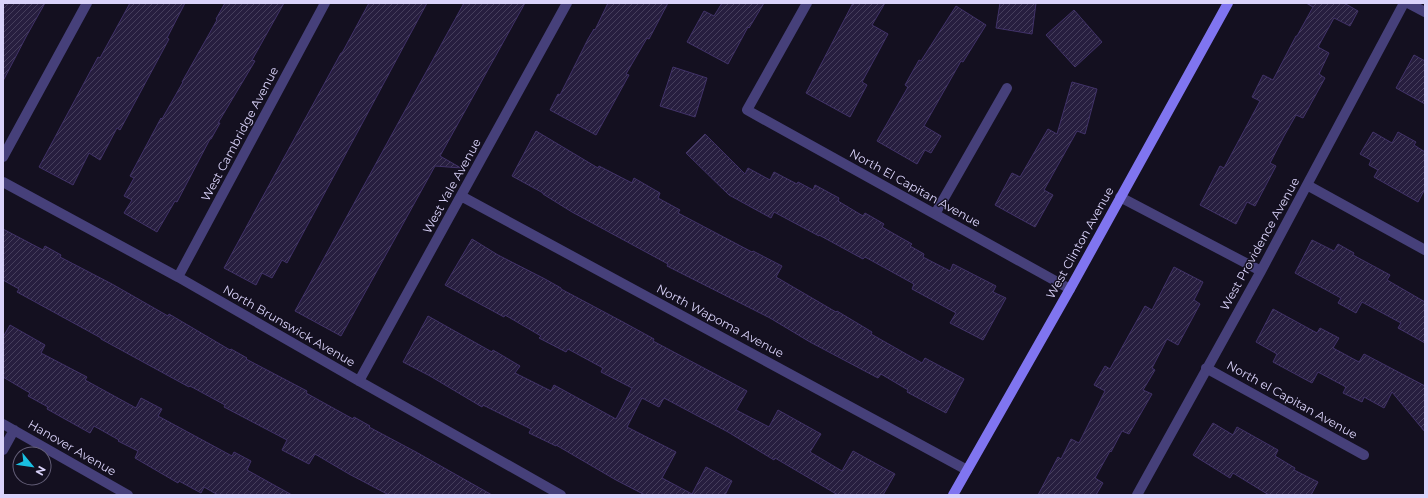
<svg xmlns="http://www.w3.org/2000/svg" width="1428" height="498" font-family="Montserrat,sans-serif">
<defs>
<pattern id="building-hatch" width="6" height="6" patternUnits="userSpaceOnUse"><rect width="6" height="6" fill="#271e3f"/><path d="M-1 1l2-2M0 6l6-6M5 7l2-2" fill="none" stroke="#463e5c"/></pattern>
</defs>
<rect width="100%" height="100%" fill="#141020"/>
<!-- building -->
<path fill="url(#building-hatch)" stroke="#413268" d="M3 3H45L27 35 3 81Z
M130 3H185L167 38 169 39 120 130 117 128 100 160 89 153 73 185 39 167 98 57 100 58Z
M225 3H284L252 60 255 61 218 123H220L211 139H210L177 202 175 201 157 232 124 213 132 200 124 196 134 178 130 176 161 118 162 119 183 82H182L217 20 216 19Z
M369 3H427L287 263 282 260 272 278 262 273 256 285 224 268 341 53H342Z
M464 3H525L440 156 461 168 435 166 341 336 295 311Z
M608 3H668L649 39 647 38 626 74 629 75 596 135 550 110 558 94 560 95 588 39 594 29 595 30Z
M722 3H764L749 28 748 27 728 64 687 42 704 11 714 16Z
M853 3H885L872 25 888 34 862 82 867 85 850 117 806 93Z
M1000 3H1036L1032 34 996 28Z
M1306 3H1344L1358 11 1350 26 1334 18 1318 47 1329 53 1319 74 1325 78 1303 118 1296 115 1284 136 1270 163 1276 166 1255 206 1247 202 1236 224 1200 205 1220 166 1224 168 1260 101 1252 97 1263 75 1273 80 1296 36H1297L1313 7Z
M956 6 986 25 963 62 961 61 924 126 941 136 931 153 925 150 917 164 877 141 908 87 905 85 919 60 921 61Z
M1074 10 1102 42 1075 67 1046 35Z
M1414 55 1425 61V104L1396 88Z
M673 67 707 78 695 117 660 106Z
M1072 82 1097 89 1085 134 1077 131 1044 190 1053 195 1035 227 995 205 1012 173 1020 177 1048 129 1057 134Z
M536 131 598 168 599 166 632 183 634 178 660 193 658 198 680 210 678 213 752 252 753 251 782 266 776 277 836 312 837 311 872 332 871 334 922 363 925 358 964 379 946 413 907 392 908 390 881 374 878 378 810 342 770 318 667 266 668 264 572 212 543 194V193L512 176Z
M1373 132 1392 143 1398 132 1416 142 1414 145 1425 152V189L1418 202 1374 177 1378 170 1369 165 1371 160 1360 154Z
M705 134 745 174 748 168 770 180 774 172 797 184 798 182 813 190 815 185 839 198 838 201 863 216 865 213 884 224 882 227 912 244 910 246 924 254 923 257 950 271 953 264 996 286 993 292 1006 298 983 340 950 323 956 313 912 289 914 284 865 257 863 259 819 235V236L774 212 771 218 729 195 686 153Z
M3 229 43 250 45 246 61 255 60 257 112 284 168 316 169 314 230 350 231 349 247 358 246 359 307 391 306 393 353 419 354 417 370 426 369 427 416 452 492 495H389L349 474 315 454 309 464 282 450 287 440 224 407 225 405 190 386 189 387 101 339V338L17 292 19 289 3 280Z
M472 239 498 255 545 279 561 288V289L623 322 654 339 653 341 747 391 736 410 769 427 778 410 821 434 810 452 842 471 853 451 895 474 883 495H838L775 458 774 460 728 432 664 398 659 407 642 398 627 427 676 452 662 478 692 494 706 467 732 481 725 495H645L616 480 556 445V446L529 433 531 429 483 405 482 407 430 376 403 362 428 316 492 352 493 350 520 366 515 373 551 391 554 385 616 419 632 388 601 372 603 368 568 349 566 352 539 338 541 336 505 315 504 317 445 285Z
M1312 240 1334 251 1338 244 1354 253 1353 255 1390 275 1387 280 1425 302V343L1398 328 1401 323 1362 302 1356 313 1338 303 1341 298 1295 273Z
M1174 267 1203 282 1194 300 1200 304 1178 345 1167 339 1152 368 1155 370 1143 390 1152 394 1129 434 1122 431 1111 452 1110 451 1095 478 1103 483 1096 495H1038L1058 457 1061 459 1071 439 1079 443 1105 391 1094 385 1105 366 1110 369 1145 306 1152 310Z
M1273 309 1317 333 1320 328 1339 338 1333 348 1359 362 1364 354 1425 386V432L1392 392 1384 408 1364 397 1362 402 1343 393 1346 387 1318 372 1312 383 1273 362 1277 354 1256 342Z
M10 325 45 345 41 353 87 377 85 380 136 408 141 398 162 409 158 416 232 456 234 452 251 461 247 470 292 495H218L204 487 201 493 179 481 178 483 135 458 138 451 118 441 119 440 94 426 90 433 47 409 48 407 28 396 30 393 3 377V337Z
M1213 423 1233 435 1237 427 1278 450 1275 456 1295 468 1294 470 1318 482 1311 495H1269L1233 473 1230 478 1193 455Z"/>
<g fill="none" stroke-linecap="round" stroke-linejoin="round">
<!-- street -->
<path stroke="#46407a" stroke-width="10" d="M807 3 747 110 1070 289
M1408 3 1425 12
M3 157 87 3
M3 182 178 277 359 381 561 495
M1307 185 1425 250
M461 196 967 470
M1120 197 1261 271
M935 214 1007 88
M178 277 325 3
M1206 368 1364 455
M359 381 567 3
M3 424 128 495
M3 450 14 430
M1137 495 1261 271 1404 3"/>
<!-- secondary -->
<path stroke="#8075f0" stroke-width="10" d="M953 495 1070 289 1228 3"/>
</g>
<g text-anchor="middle" stroke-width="3" stroke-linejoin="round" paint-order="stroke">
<!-- street labels -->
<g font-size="12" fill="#dad3fa" stroke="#141020">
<text transform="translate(240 134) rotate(-62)" y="4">West Cambridge Avenue</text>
<text transform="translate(452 186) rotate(-61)" y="4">West Yale Avenue</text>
<text transform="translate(915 188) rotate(29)" y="4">North El Capitan Avenue</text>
<text transform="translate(1080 243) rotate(-61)" y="4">West Clinton Avenue</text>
<text transform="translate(1260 244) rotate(-61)" y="4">West Providence Avenue</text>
<text transform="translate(720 321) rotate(28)" y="4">North Wapoma Avenue</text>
<text transform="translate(289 326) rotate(30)" y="4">North Brunswick Avenue</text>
<text transform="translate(1292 400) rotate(29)" y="4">North el Capitan Avenue</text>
<text transform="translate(72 448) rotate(30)" y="4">Hanover Avenue</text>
</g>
</g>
<!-- border -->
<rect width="1428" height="498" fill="none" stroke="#dad3fa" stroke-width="8"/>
<!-- north arrow -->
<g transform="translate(32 466) rotate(119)"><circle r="19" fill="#141020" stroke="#635e77"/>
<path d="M0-3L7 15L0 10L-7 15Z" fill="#19bfe1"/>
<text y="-6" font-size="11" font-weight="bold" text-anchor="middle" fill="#dad3fa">N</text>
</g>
</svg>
